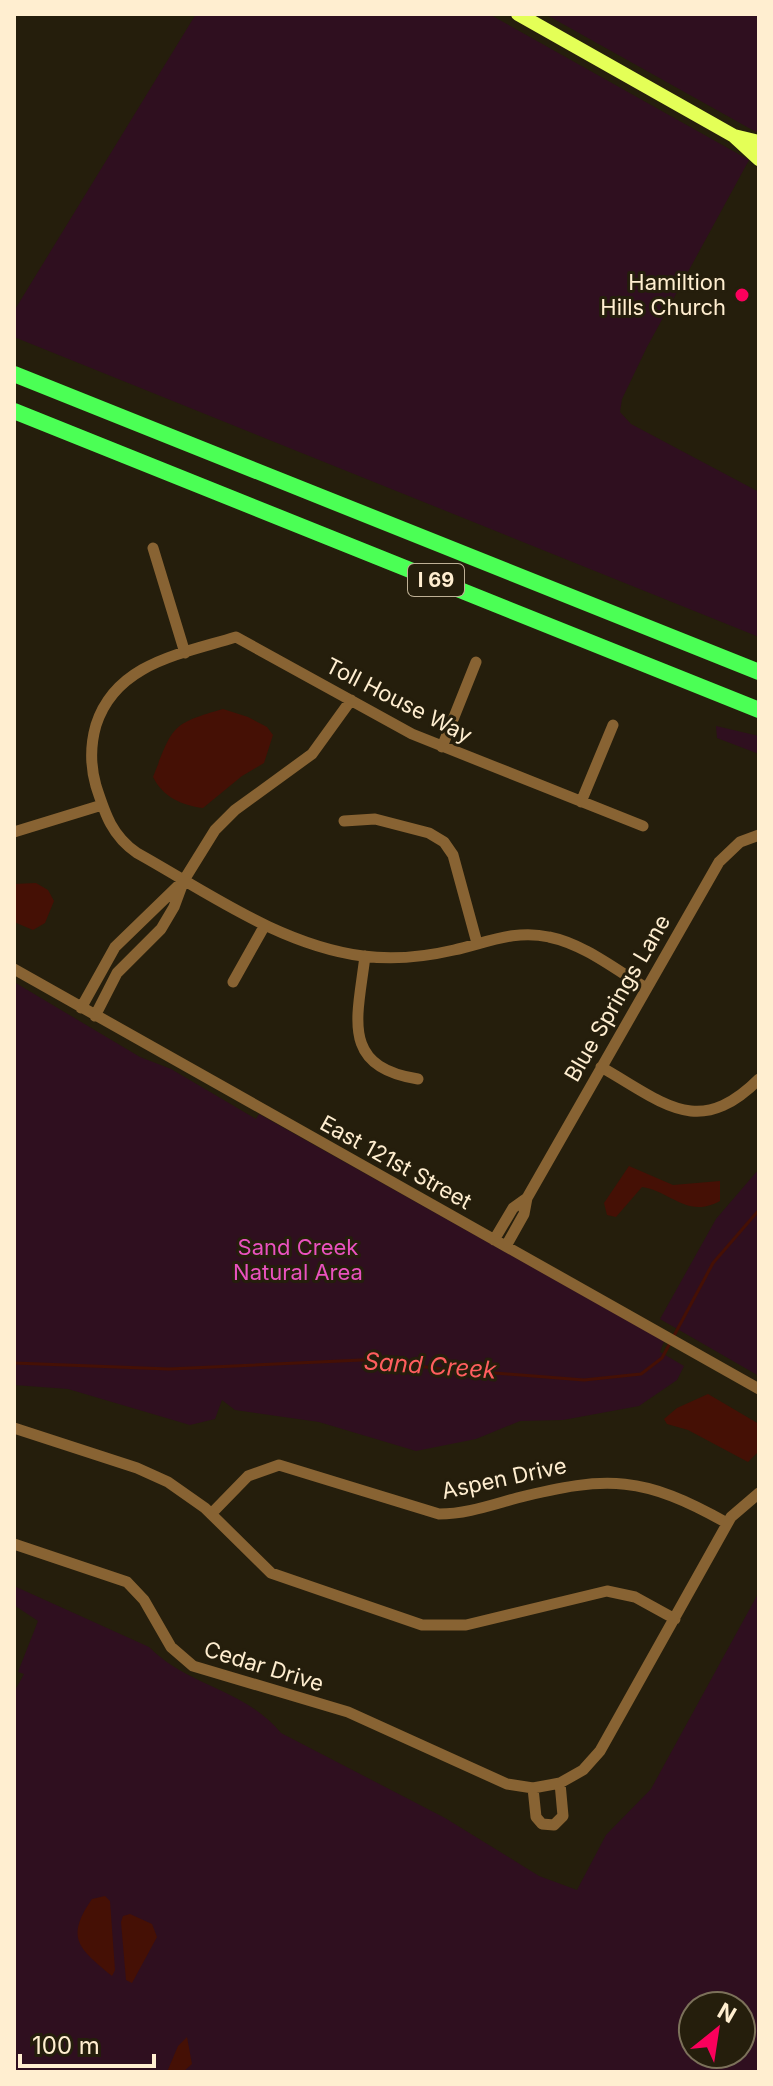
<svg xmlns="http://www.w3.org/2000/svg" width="773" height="2086" font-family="Inter,sans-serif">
<rect width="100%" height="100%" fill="#251e0c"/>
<!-- green -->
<path fill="#2f0f1f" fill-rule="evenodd" d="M196 14H489L749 160 647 347 622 399 620 412 631 424 759 492V637L14 337V311Z
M545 14H759V126L756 132Z
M716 726 759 736V754L717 738Z
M14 982 140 1057 171 1069 256 1119 259 1114 664 1341 660 1352 684 1366 677 1380 639 1406 563 1420 520 1421 476 1439 416 1451 319 1422 235 1410 222 1400 215 1419 190 1425 68 1389 14 1385Z
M759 1169V1376L660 1319 716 1219Z
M14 1586 149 1647C187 1686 245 1689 281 1733L445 1818 539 1876 577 1890 606 1835 651 1789 759 1592V2072H14V1692L24 1674 18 1672 38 1621 14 1605ZM693 2006H741V2054H693Z"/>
<!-- water -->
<path fill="#451005" d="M223 709 248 717 267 727 273 735 264 763 242 776 203 808C181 805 163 797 153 777 173 727 170 724 223 709Z
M36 883 48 890 54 901 45 923 33 930 14 922V884Z
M629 1166 673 1185 720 1181V1201C687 1219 671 1191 642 1187L616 1217 607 1215 604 1203Z
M708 1394 759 1424V1451L748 1462 688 1430 667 1424 664 1419 677 1408Z
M105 1896 110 1901 115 1970 112 1976C80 1949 64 1939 92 1899Z
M130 1914 152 1924 157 1937 132 1983 126 1980 121 1922 123 1916Z
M187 2037 192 2064 183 2072H167L178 2046Z"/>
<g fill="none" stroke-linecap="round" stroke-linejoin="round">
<!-- stream -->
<path stroke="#451005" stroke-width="3" d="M14 1363 169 1369 383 1359 431 1368 584 1380 641 1374 662 1358 713 1263 759 1210"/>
<!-- minor -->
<path stroke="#886333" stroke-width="11" d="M153 548 185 653
M442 747 476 662
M581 802 613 725
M344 821 375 819 429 833 444 842 453 855 477 943
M643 826 412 734 236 637C181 654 116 663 96 725 90 746 90 765 96 786 105 814 112 836 137 853 209 893 280 945 363 956 393 960 424 957 454 950 486 943 515 929 549 937 584 944 616 970 646 988
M14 832 102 805
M365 956C358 1016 339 1067 418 1079
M14 969 759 1389
M233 982 265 925
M81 1008 115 947 181 883
M95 1016 117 973 161 929 174 907 184 880 215 830 235 810 312 754 351 700
M601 1067C663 1102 698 1140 759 1079
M494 1240 513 1208 527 1198
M506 1246 524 1214 527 1198 719 862 740 842 759 835
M14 1428 137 1468 168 1482 205 1508 271 1573 422 1625H466L607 1591 635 1597 675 1619
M211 1514 248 1476 279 1465 439 1514C466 1514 491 1505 517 1498 608 1475 644 1476 727 1523
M14 1544 127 1582 144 1600 171 1647 193 1666 348 1712 507 1784 533 1788 560 1783 583 1770 600 1751 731 1517 759 1493
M533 1788 536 1817 542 1824 554 1825 563 1816 560 1783"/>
<!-- major -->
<path stroke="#e4ff57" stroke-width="14" d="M518 14 734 136 759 142
M734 136 759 159"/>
<!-- highway -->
<path stroke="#4bff55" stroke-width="16" d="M14 374 759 672
M14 411 759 710"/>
</g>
<!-- markers -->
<circle fill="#fb005c" stroke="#251e0c" stroke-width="3" cx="742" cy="295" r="8"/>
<g text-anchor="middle" stroke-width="6" stroke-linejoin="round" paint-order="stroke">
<!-- shield labels -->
<rect fill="#251e0c" stroke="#beb095" stroke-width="2" x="408" y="564" width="56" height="32" rx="6"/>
<g font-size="20" font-weight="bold" fill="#ffeed0">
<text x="436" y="587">I 69</text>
</g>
<!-- poi labels -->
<g font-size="22" fill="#ffeed0" stroke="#251e0c" text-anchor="end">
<text x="726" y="290">Hamiltion<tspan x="726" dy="25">Hills Church</tspan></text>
</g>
<!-- street labels -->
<g font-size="22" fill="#ffeed0" stroke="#251e0c">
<text transform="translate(399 700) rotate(27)" y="8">Toll House Way</text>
<text transform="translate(617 998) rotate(-60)" y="8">Blue Springs Lane</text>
<text transform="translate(396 1162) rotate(29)" y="8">East 121st Street</text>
<text transform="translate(504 1478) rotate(-12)" y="8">Aspen Drive</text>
<text transform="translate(264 1666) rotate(17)" y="8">Cedar Drive</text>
</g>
<!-- park labels -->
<g font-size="22" fill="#ea52bf" stroke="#251e0c">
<text x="298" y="1255">Sand Creek<tspan x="298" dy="25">Natural Area</tspan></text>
</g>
<!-- water labels -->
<g font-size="24" font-style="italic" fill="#ff5e5f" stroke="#251e0c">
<text transform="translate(430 1366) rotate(4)" y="8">Sand Creek</text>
</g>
</g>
<!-- border -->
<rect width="773" height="2086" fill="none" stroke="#ffeed0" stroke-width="32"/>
<!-- north arrow -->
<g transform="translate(717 2030) rotate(30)"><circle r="38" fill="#251e0c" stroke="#7c715a" stroke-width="2"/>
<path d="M0-6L14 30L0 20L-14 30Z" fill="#fb005c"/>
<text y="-12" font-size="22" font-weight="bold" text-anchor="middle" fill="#ffeed0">N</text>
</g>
<!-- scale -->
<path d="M20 2054v12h134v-12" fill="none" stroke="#ffeed0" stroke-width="4"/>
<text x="32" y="2054" font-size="24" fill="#ffeed0" stroke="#251e0c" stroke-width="6" paint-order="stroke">100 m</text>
</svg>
